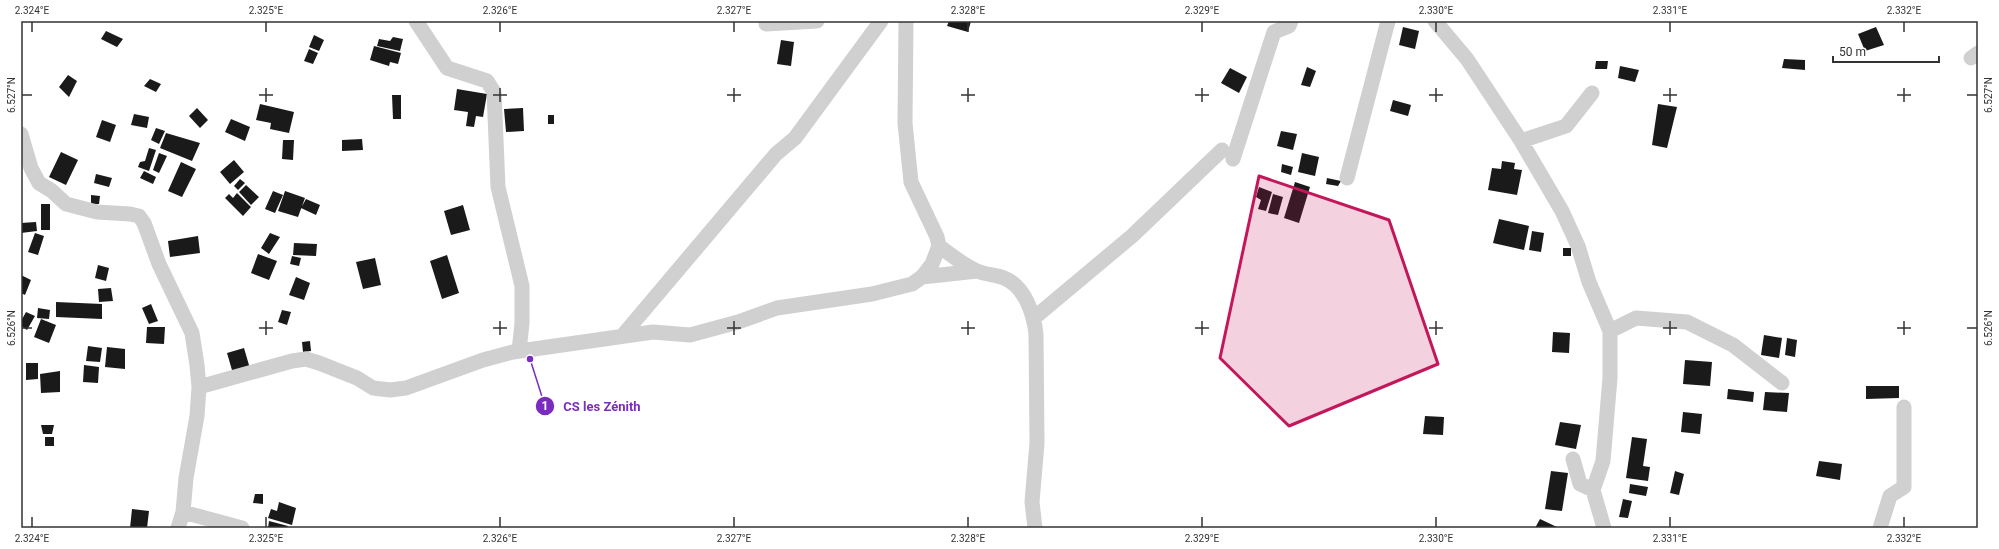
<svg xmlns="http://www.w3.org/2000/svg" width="1999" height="549" font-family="Roboto,sans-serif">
<rect width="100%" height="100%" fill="#fff"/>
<!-- building -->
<path fill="#1a1a1a" d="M949 21H971L968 32 947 26Z
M1403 27 1419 31 1415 49 1399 45Z
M1876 27 1884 45 1865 51 1858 34Z
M106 31 123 39 117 47 101 39Z
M314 35 324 40 319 51 309 47Z
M393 37 403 39 400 51 377 46 379 39 390 41Z
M781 40 794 42 791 66 777 64Z
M374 46 401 53 398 64 390 62 389 66 370 60Z
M309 49 318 53 313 64 304 61Z
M1784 59 1805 60V70L1782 68Z
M1596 61H1608L1607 69H1595Z
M1620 66 1639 70 1635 82 1618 78Z
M1307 67 1316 71 1310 87 1301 85Z
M1230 68 1247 77 1239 93 1221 83Z
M68 75 77 81 69 97 59 87Z
M150 79 161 84 156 92 144 86Z
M457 89 487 94 483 117 476 116 474 127 466 126 468 112 454 110Z
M392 95H401V119H393Z
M1393 100 1411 105 1408 116 1390 111Z
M260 104 294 112 289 133 270 129 271 123 256 120Z
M1658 104 1677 107 1667 148 1652 145Z
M197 108 208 120 200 128 189 116Z
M523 108 524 131 506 132 504 109Z
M134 114 149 117 147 128 131 125Z
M548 115H554V124H548Z
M231 119 250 127 245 141 225 132Z
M102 120 116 125 110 142 96 137Z
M156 128 165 131 159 144 151 140Z
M1281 131 1297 134 1293 150 1277 146Z
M166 133 200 143 192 161 160 148Z
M362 139 363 150 342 151V140Z
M283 140H294L293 160 282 159Z
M149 148 156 150 149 171 138 167 140 162 145 161Z
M61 152 78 160 66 185 49 177Z
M159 153 167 156 159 173 153 170Z
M1302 153 1319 157 1315 176 1298 172Z
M234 160 244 172 230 184 220 172Z
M1502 161 1515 163 1514 169 1522 170 1517 195 1488 190 1492 168 1501 169Z
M181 162 196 169 182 197 168 191Z
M1282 164 1293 167 1291 175 1281 172Z
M144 171 156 177 153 184 140 178Z
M96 174 112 178 109 187 94 183Z
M1327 178 1341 181 1338 186 1326 184Z
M240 179 245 183 238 190 234 186Z
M1295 182 1310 187 1299 223 1284 218Z
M246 185 259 197 251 205 239 192Z
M1259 187 1272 192 1266 211 1258 209 1261 200 1256 197Z
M273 191 283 195 275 213 265 209Z
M285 191 305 198 298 217 278 211Z
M237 193 251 207 243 216 225 198 229 194 233 198Z
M1273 194 1283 197 1278 215 1268 213Z
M91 195 100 196 99 204H91Z
M306 199 320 205 316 215 301 208Z
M41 204H50V230H41Z
M463 205 470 230 451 235 444 211Z
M1499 219 1529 226 1524 250 1493 243Z
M36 222 37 231 21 233V223Z
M1532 231 1544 233 1541 252 1529 250Z
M35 233 44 236 38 255 28 252Z
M270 233 280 237 269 254 261 248Z
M198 236 200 253 170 257 168 241Z
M294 243 317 244 316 256 293 255Z
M1563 248H1571V256H1563Z
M258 254 277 261 269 280 251 273Z
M447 255 459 293 442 299 430 261Z
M292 256 301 258 299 266 290 264Z
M375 258 381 285 363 289 356 262Z
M98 265 109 268 106 281 95 278Z
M21 275 31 280 25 295 21 293Z
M296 277 310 283 304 300 289 295Z
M111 288 113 301 99 302 98 289Z
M56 302 102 304V319L56 317Z
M151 304 158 321 149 324 142 308Z
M38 308 50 310 49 319 37 318Z
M282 310 291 312 287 325 278 322Z
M26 312 35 316 27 330 21 326V321Z
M41 319 56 325 49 343 34 337Z
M147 327H165L164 344 146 343Z
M1553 332 1570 333 1569 353 1552 352Z
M1764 335 1782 338 1779 358 1761 355Z
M1787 338 1797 340 1795 357 1785 355Z
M310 341 311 351 303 352 302 342Z
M88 346 102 348 100 362 86 361Z
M107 347 125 349V369L105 367Z
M244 348 251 372 234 377 227 353Z
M1685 360 1712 362 1710 386 1683 384Z
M26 363H38V379L26 380Z
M84 365 99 367 98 383 83 382Z
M60 371V392L41 393 40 374Z
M1866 386H1899V398L1866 399Z
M1728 389 1754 392 1753 402 1727 399Z
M1765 392 1789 393 1787 412 1763 410Z
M1683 412 1702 414 1700 434 1681 432Z
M1425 416 1444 417 1443 435 1423 434Z
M1560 422 1581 425 1576 449 1555 445Z
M41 425H54L52 434H43Z
M45 437H54V446H45Z
M1632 437 1647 439 1643 466 1650 467 1648 481 1626 478Z
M1819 461 1842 464 1840 480 1816 476Z
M1551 471 1568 473 1562 511 1545 509Z
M1675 471 1684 474 1679 495 1670 493Z
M1630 484 1648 487 1646 496 1629 493Z
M255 494H263V504L253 503Z
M1623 499 1632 501 1628 518 1619 517Z
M279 502 296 508 292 525 268 518 271 509 277 511Z
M132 509 149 511 147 528H130Z
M1540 519 1559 528H1535Z
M269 521 288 526 287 528H268Z"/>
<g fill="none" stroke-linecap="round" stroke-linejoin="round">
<!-- street -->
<path stroke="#d0d0d0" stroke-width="15" d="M416 21 447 68 487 81 494 92 498 187 522 286V323L519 351
M1435 21 1467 59 1521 141 1562 211 1578 246 1589 282 1610 331V378L1603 461 1593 490 1604 528
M766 24 817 21
M1971 58 1978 53
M21 134 31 168 39 183 52 191 66 204 97 212 130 214 139 216 144 223 159 264 192 333 197 365 199 387 197 416 186 478 183 512 178 528
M1521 141 1566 126 1592 93
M1233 159 1274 32 1289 26 1291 21
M1347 178 1388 21
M939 246C950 254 962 264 975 270 984 275 995 274 1004 278 1025 286 1034 315 1036 334L1037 443 1032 502 1035 528
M922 277 977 271
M1034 318 1132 236 1222 150
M1610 331 1636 318 1687 322 1733 345 1782 383
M623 335 776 154 795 138 881 21
M199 387 292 361 306 359 319 363 357 378 373 388 390 390 406 388 483 360 513 352 653 332 690 335 738 322 777 308 872 294 912 284 922 277 932 264 939 246 937 237 911 182 905 123 906 21
M1573 459 1580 484 1593 490
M183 512 242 528
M1880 528 1890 496 1904 487V407"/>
</g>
<!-- marked area -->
<path fill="#c2185b" fill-opacity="0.2" stroke="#c2185b" stroke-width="3" stroke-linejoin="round" d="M1259 176 1389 220 1438 364 1289 426 1220 358Z"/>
<!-- ticks -->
<path fill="none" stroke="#333" stroke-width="1.5" d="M32 22V32M266 22V32M500 22V32M734 22V32M968 22V32M1202 22V32M1436 22V32M1670 22V32M1904 22V32M266 88V102M500 88V102M734 88V102M968 88V102M1202 88V102M1436 88V102M1670 88V102M1904 88V102M22 95H32M259 95H273M493 95H507M727 95H741M961 95H975M1195 95H1209M1429 95H1443M1663 95H1677M1897 95H1911M1967 95H1977M266 321V335M500 321V335M734 321V335M968 321V335M1202 321V335M1436 321V335M1670 321V335M1904 321V335M22 328H32M259 328H273M493 328H507M727 328H741M961 328H975M1195 328H1209M1429 328H1443M1663 328H1677M1897 328H1911M1967 328H1977M32 517V527M266 517V527M500 517V527M734 517V527M968 517V527M1202 517V527M1436 517V527M1670 517V527M1904 517V527"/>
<!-- callouts -->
<path fill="none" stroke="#7b2cbf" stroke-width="1.5" d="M530 359L545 406"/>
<g fill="#7b2cbf" stroke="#fff" stroke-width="1.5">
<circle cx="530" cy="359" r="4"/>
<circle cx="545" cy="406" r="10"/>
</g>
<g font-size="12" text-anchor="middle" font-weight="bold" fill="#fff">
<text x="545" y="410">1</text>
</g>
<g font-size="13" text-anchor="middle" font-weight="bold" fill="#7b2cbf" stroke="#fff" stroke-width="4" stroke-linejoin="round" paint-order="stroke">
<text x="602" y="411">CS les Zénith</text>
</g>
<!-- border -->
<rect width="1999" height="549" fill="none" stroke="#ffffff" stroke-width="44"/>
<!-- scale -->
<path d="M1833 56v6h106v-6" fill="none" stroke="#333333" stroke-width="2"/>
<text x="1839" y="56" font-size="12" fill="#333333" stroke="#ffffff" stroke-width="3" paint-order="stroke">50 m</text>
<rect x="22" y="22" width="1955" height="505" fill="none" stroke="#333" stroke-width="1.5"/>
<g font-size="10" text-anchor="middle" fill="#333">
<text x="32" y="14">2.324°E</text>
<text x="266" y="14">2.325°E</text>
<text x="500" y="14">2.326°E</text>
<text x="734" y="14">2.327°E</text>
<text x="968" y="14">2.328°E</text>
<text x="1202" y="14">2.329°E</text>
<text x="1436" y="14">2.330°E</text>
<text x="1670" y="14">2.331°E</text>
<text x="1904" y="14">2.332°E</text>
<text transform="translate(11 95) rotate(-90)" y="4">6.527°N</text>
<text transform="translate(1988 95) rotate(-90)" y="4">6.527°N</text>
<text transform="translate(11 328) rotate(-90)" y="4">6.526°N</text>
<text transform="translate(1988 328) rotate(-90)" y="4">6.526°N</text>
<text x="32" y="542">2.324°E</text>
<text x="266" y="542">2.325°E</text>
<text x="500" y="542">2.326°E</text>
<text x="734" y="542">2.327°E</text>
<text x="968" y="542">2.328°E</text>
<text x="1202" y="542">2.329°E</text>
<text x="1436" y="542">2.330°E</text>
<text x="1670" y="542">2.331°E</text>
<text x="1904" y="542">2.332°E</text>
</g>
</svg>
